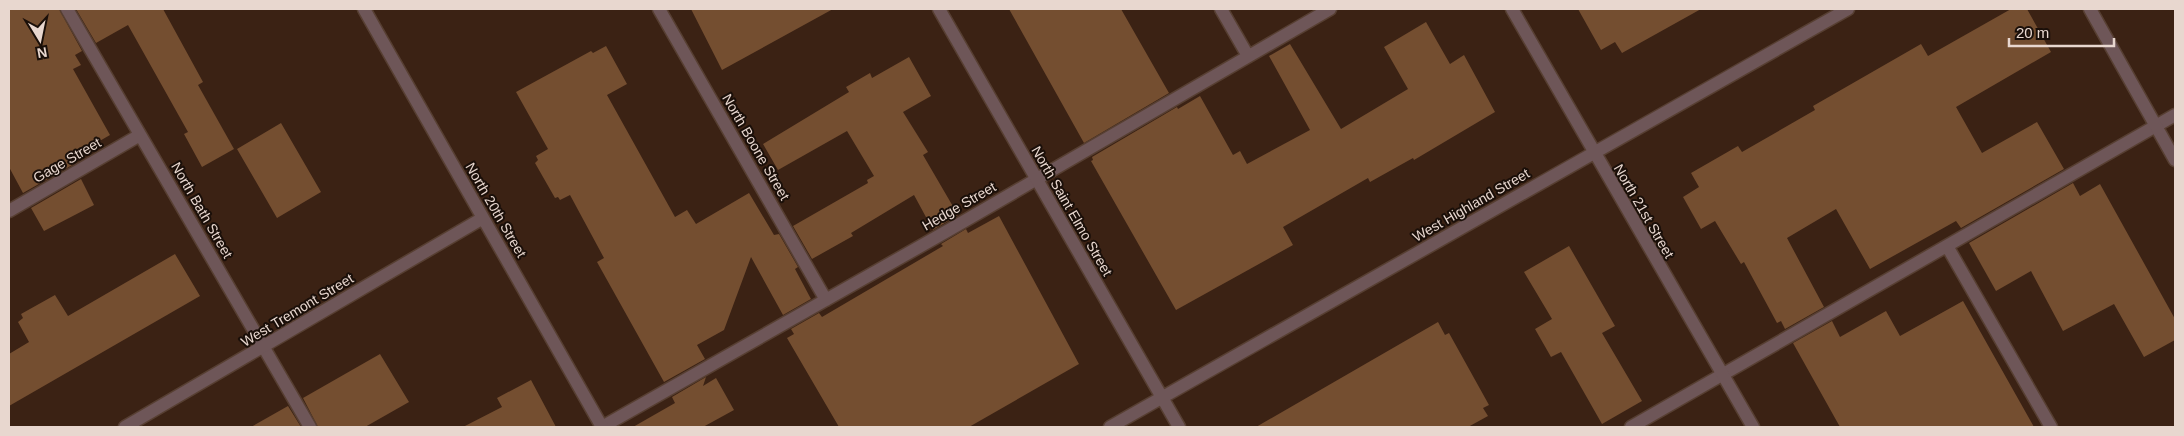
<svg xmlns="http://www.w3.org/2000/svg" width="2184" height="436" font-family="Arial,sans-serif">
<rect width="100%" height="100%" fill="#3b2214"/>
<!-- building -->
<path fill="#744e30" d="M9 9H59L82 51 75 55 81 65 73 69 110 135 70 158 74 164 23 193 9 167Z
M76 9H163L203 82 198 85 234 149 202 167 184 134 188 132 128 25 96 43Z
M691 9H833L722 70Z
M1009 9H1121L1169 93 1084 143Z
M1578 9H1701L1622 53 1615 42 1601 50Z
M2011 9H2027L2051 52 1956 107 1982 153 2037 122 2064 169 1961 228 1956 221 1870 269 1836 209 1787 238 1824 307 1785 329 1781 321 1777 323 1744 262 1741 264 1715 221 1701 229 1683 197 1699 187 1691 173 1738 146 1742 152 1815 110 1813 106 1921 44 1928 56Z
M1426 22 1450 64 1464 55 1495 112 1414 160 1413 158 1370 182 1368 178 1283 227 1293 245 1176 310 1091 161 1093 160 1092 157 1177 107 1178 109 1200 96 1233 155 1240 151 1247 164 1310 130 1269 56 1290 44 1341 129 1408 89 1384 47Z
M606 46 627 84 607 95 675 217 687 210 696 224 749 193 774 235 779 234 798 267 795 269 811 299 783 315 751 257 724 330 697 345 705 359 664 382 597 262 604 258 570 195 560 200 558 197 555 198 535 163 538 160 536 156 548 149 516 92 591 51 593 53Z
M909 57 931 96 903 112 928 152 923 155 958 215 933 230 914 195 851 233 853 236 812 259 793 226 868 183 867 180 874 176 847 131 778 170 763 144 849 92 846 87 870 73 872 78Z
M281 123 321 192 277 218 237 149Z
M81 179 94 205 44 231 31 208Z
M2073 183 2080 196 2100 184 2175 319V340L2144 357 2114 304 2063 331 2031 271 1996 291 1969 243Z
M999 216 1079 364 969 427H839L787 338 794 334 791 329 819 313 822 317 943 246 941 244 966 229 968 233Z
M1569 246 1615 326 1602 333 1642 401 1602 424 1561 352 1551 357 1535 329 1552 319 1524 272Z
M175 254 200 296 9 406V354L29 342 18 322 23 318 21 314 55 295 68 316Z
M1963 301 2034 427H1840L1793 343 1832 321 1840 337 1886 311 1900 336Z
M1438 322 1445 335 1449 333 1489 405 1483 408 1488 416 1468 427H1256Z
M380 354 409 402 365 427H318L303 398Z
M706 377 703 386 716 378 734 410 703 427H633L675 403 672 397Z
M531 380 556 427H463L502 407 497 398Z
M288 406 301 427H251Z"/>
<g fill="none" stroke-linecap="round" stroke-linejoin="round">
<!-- service casing -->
<g stroke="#573f32" stroke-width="15">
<path id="service" d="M67 9 310 427
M659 9 826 300
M1221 9 1248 56
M9 211 140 135
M1947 246 2051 427
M602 427 949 230 1330 9
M1631 427 2175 115"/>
</g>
<!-- minor casing -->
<g stroke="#573f32" stroke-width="15">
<path id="minor" d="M364 9 602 427
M939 9 1179 427
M1512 9 1753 427
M2090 9 2175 160
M125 427 483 218
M1110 427 1848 9"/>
</g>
<!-- service -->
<use href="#service" stroke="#6e5658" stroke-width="12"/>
<!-- minor -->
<use href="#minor" stroke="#6e5658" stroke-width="12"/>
</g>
<g text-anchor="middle" stroke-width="4" stroke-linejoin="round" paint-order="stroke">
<!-- street labels -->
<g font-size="14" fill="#e8d7cf" stroke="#1a0f09">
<text transform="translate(756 147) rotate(60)" y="5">North Boone Street</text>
<text transform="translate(67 160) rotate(-30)" y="5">Gage Street</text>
<text transform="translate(1471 205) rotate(-30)" y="5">West Highland Street</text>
<text transform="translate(959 206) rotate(-30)" y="5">Hedge Street</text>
<text transform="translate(202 210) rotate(60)" y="5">North Bath Street</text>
<text transform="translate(496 210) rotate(60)" y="5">North 20th Street</text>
<text transform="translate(1072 211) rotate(60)" y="5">North Saint Elmo Street</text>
<text transform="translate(1644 211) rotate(60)" y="5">North 21st Street</text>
<text transform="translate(297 310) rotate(-31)" y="5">West Tremont Street</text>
</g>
</g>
<!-- border -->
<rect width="2184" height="436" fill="none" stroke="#e8d7cf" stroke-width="20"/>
<!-- north arrow -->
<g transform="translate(40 40) rotate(170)" stroke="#1a0f09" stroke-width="4" paint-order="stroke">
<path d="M0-4L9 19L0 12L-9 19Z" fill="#e8d7cf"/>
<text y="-8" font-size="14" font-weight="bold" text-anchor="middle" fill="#e8d7cf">N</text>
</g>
<!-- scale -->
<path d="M2009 38v8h105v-8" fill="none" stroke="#e8d7cf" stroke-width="2.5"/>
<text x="2016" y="38" font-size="15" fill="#e8d7cf" stroke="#1a0f09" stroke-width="4" paint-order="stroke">20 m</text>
</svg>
